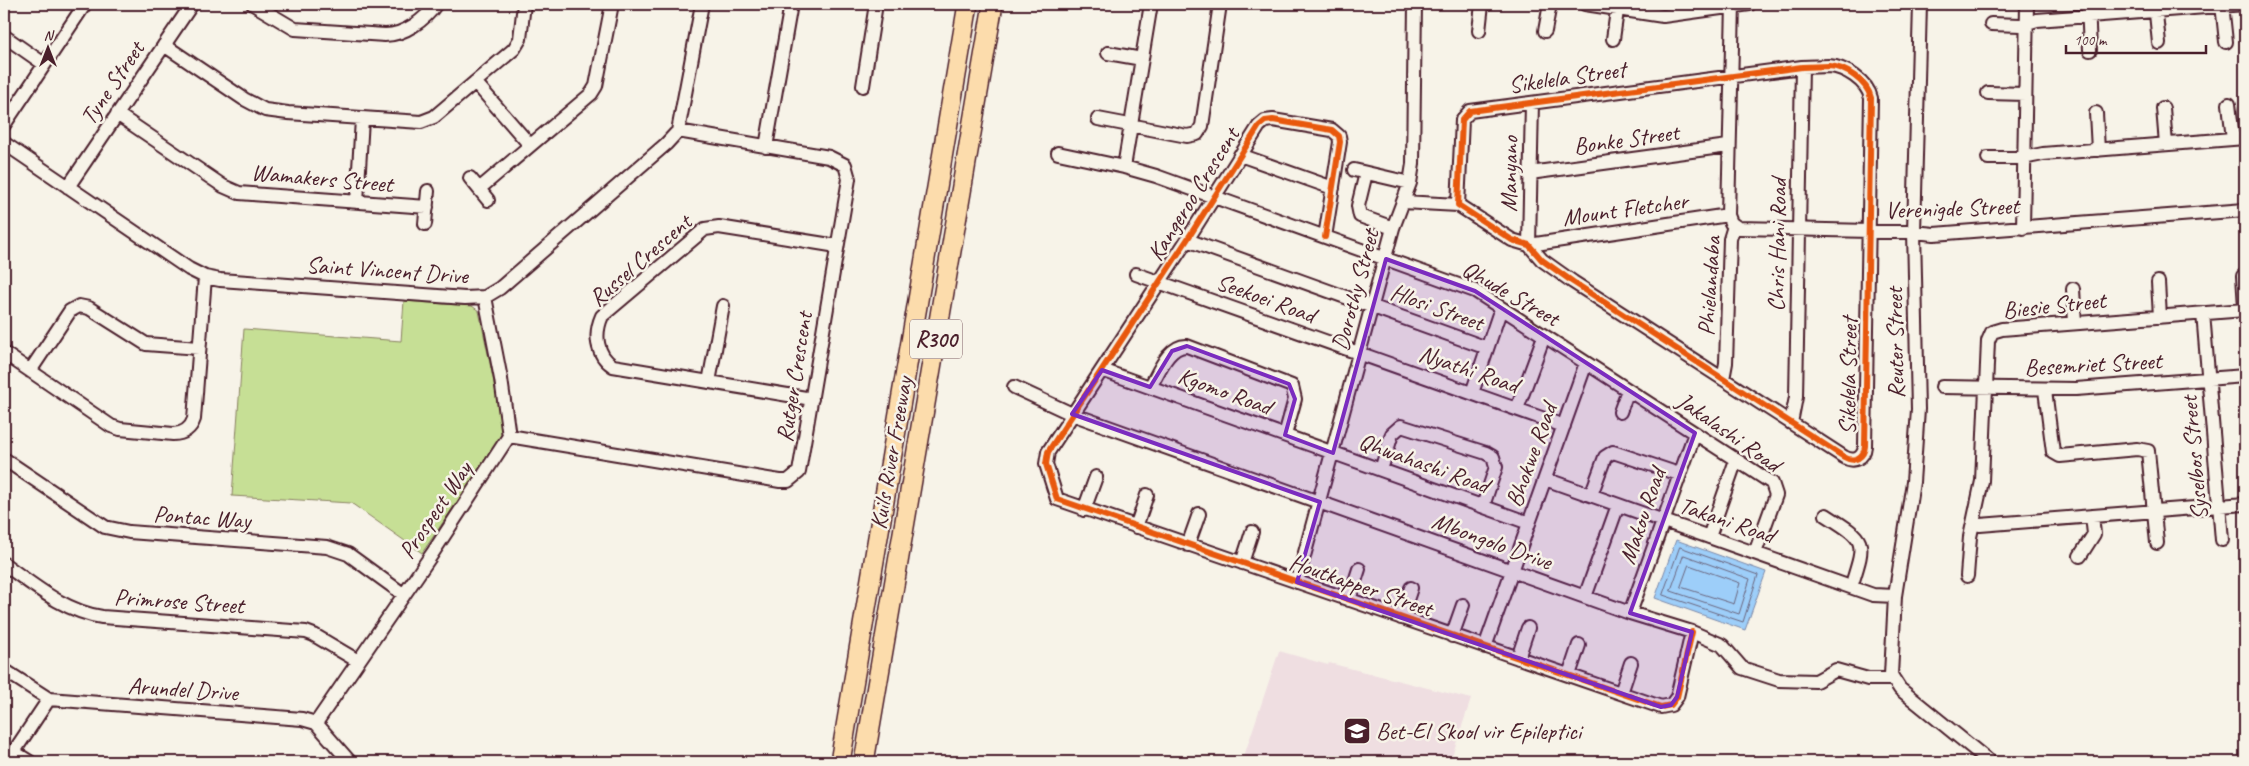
<svg xmlns="http://www.w3.org/2000/svg" width="2249" height="766" font-family="Caveat,sans-serif">
<rect width="100%" height="100%" fill="#f7f3e8"/>
<filter id="ink" filterUnits="userSpaceOnUse"><feTurbulence type="fractalNoise" baseFrequency=".02" numOctaves="2"/><feDisplacementMap in="SourceGraphic" scale="10" xChannelSelector="R" yChannelSelector="G"/><feConvolveMatrix kernelMatrix="1 2 1 2 8 2 1 2 1" color-interpolation-filters="sRGB"/></filter>
<g filter="url(#ink)">
<!-- built -->
<path fill="#efdee1" d="M1279 651 1328 665 1329 663 1471 699 1450 762H1242Z"/>
<!-- green -->
<path fill="#c6df95" stroke="#887f60" d="M404 301 472 306 479 311 502 421 501 435 495 447 422 553 351 503 232 496 244 329 401 341Z"/>
<!-- water -->
<path fill="#9dcef9" stroke="#7c88a7" d="M1676 540 1766 572 1745 630 1655 598Z"/>
<g fill="none" stroke-linecap="round" stroke-linejoin="round">
<!-- shore -->
<path stroke="#6b657d" stroke-width="1" d="M1680 547 1758 575 1743 622 1663 595Z
M1684 555 1750 579 1739 614 1671 591Z
M1689 565 1740 583 1734 604 1681 587Z"/>
<!-- minor casing -->
<g stroke="#4a1f2b" stroke-width="16">
<path id="minor" d="M253 4 295 29 385 35C404 35 425 20 436 4
M1585 4 1663 16 1750 4
M1733 4 1728 215 1731 223 1738 228 1914 232 1934 234 2245 210
M1920 4 1914 232 1918 409 1913 482 1895 596 1891 675 1900 689 1990 762
M2088 4 2090 50
M2155 4 2159 43
M2222 4 2226 42
M1991 24 2021 25 2037 20 2245 4
M1479 31 1482 4
M1545 31 1550 4
M4 36 44 64
M1613 39 1618 4
M164 45 244 99 265 110 288 113 421 122 434 117 514 49 520 39 524 4
M1108 53 1142 59
M1829 66C1845 67 1867 81 1871 98L1865 446C1864 458 1854 463 1844 457L1573 282 1542 260 1529 245 1512 240 1458 205 1462 120 1470 111 1802 67Z
M475 82 529 144
M863 86 876 4
M1988 93 2025 94
M1532 103 1529 245 1728 215
M2229 104 2233 139
M2163 108 2166 144
M2096 113 2098 150
M117 114 223 186 239 193 427 207
M1098 119 1187 136 1197 134 1202 126 1220 4
M4 125 85 4
M4 143 189 269 205 277 220 280 465 298 485 297 500 288 666 144 678 131 702 4
M766 147 791 4
M1058 153 1124 167 1156 176 1475 291 1772 483 1776 495 1755 553
M1240 155 1333 188
M1988 158H2023L2043 154 2245 138
M1124 167 1151 4
M1354 170 1410 183
M1366 173 1358 206 1360 216 1393 228
M1530 173 1728 146
M470 178 488 200
M68 187 192 4
M479 189 591 94 596 86 612 4
M357 202 362 119
M1403 202 1458 205
M425 224 428 191
M2023 228 2027 4
M1325 237 1340 142 1339 136 1332 130 1273 120 1265 121 1259 126 1187 240 1048 452 1046 464 1057 499 1661 707 1671 705 1677 697 1692 632
M1187 240 1487 348
M1136 274 1564 426
M2243 276 2245 307
M2158 282 2160 317
M2073 289 2075 323
M2203 313 2222 540
M4 353 111 426 120 429 173 434C184 434 191 428 194 419L205 277
M1102 370 1529 523
M30 371 70 311 79 306 89 308 146 344 199 348
M1723 379 1726 363 1730 239 1734 226
M709 382 723 306
M1014 387 1072 414 1630 613 1692 632 1722 645 1742 668 1779 680 1816 681 1836 670 1868 679H1893
M1150 387C1158 374 1168 345 1187 346L1292 386 1295 399 1285 435
M1942 387 2076 389 2245 376
M2045 390 2053 452 2060 456 2137 449 2148 451 2157 543
M1472 393 1501 308
M812 399 613 366C596 355 594 334 602 316L705 229 719 227 837 246
M1517 409 1544 336
M1620 412 1628 390
M1791 423 1796 397 1802 67
M509 436 780 481H788L799 472 849 179 845 165 829 157 678 131
M4 459 105 527 129 532 327 547 348 554 403 594
M1381 470 1392 434 1401 426 1486 453 1493 457 1496 467 1483 506
M1545 479 1873 595 1895 596
M1591 495 1605 457 1613 452 1679 474
M1084 510 1096 477
M1826 515C1867 541 1866 540 1851 587
M1973 523 1980 525 2245 504
M1136 527 1147 495
M1709 537 1736 460
M1188 545 1199 514
M2080 556 2094 534 2092 516
M1242 563 1252 532
M4 564C35 586 64 611 102 617L306 632 314 635 358 661
M1967 576 1970 537 1982 481 1988 341 1992 332 2002 329 2245 310
M1297 582 1393 228 1410 183 1413 164 1415 4
M1585 597 1618 505
M1349 600 1359 569
M1630 613 1695 433
M1401 618 1411 588
M1452 636 1463 605
M1485 647 1586 363
M1518 658 1528 628
M4 670 49 699 302 719 316 723 350 762
M1569 675 1579 645
M1621 693 1631 663
M316 723 432 554 509 436 501 379 485 297
M14 752 30 762
M7 762 49 699"/>
</g>
<!-- highway casing -->
<g stroke="#4a1f2b" stroke-width="22">
<path id="highway" d="M840 762 968 4
M864 762 993 4"/>
</g>
<!-- minor -->
<use href="#minor" stroke="#f7f3e8" stroke-width="12"/>
<!-- highway -->
<use href="#highway" stroke="#fcdcac" stroke-width="19"/>
<!-- cycleway casing -->
<g stroke="#f7f3e8" stroke-width="9">
<path id="cycleway" d="M1829 66C1845 67 1867 81 1871 98L1865 446C1864 458 1854 463 1844 457L1573 282 1542 260 1529 245 1512 240 1458 205 1462 120 1470 111 1802 67Z
M1325 237 1340 142 1339 136 1332 130 1273 120 1265 121 1259 126 1187 240 1048 452 1046 464 1057 499 1661 707 1671 705 1677 697 1692 632"/>
</g>
<!-- cycleway -->
<use href="#cycleway" stroke="#e8590c" stroke-width="6"/>
</g>
</g>
<!-- marked area -->
<path fill="#7b2cbf" fill-opacity="0.2" stroke="#7b2cbf" stroke-width="4" stroke-linejoin="round" d="M1386 259 1475 291 1695 433 1630 613 1692 632 1677 697 1671 705 1661 707 1297 582 1320 502 1072 414 1102 370 1150 387 1172 351 1187 346 1289 384 1295 399 1285 435 1333 453Z"/>
<!-- icons -->
<defs>
<g id="school-square" transform="scale(1.4375)"><rect x="-9" y="-9" width="18" height="18" rx="4" fill="#4a1f2b" stroke="#f7f3e8"/><path d="M0-5L7-2L0 1L-7-2ZM-4 1L0 2.5L4 1V4Q0 6-4 4Z" fill="#fff"/></g>
</defs>
<g fill-rule="evenodd">
<use href="#school-square" x="1357" y="731"/>
</g>
<g text-anchor="middle" stroke-width="5" stroke-linejoin="round" paint-order="stroke">
<!-- shield labels -->
<rect fill="#f7f3e8" stroke="#7e5f64" stroke-width="1" x="910" y="319.5" width="52" height="39" rx="4"/>
<g font-size="22" font-weight="bold" fill="#4a1f2b">
<text x="936" y="347">R300</text>
</g>
<!-- street labels -->
<g font-size="24" fill="#4a1f2b" stroke="#f7f3e8">
<text transform="translate(1567 77) rotate(-8)" y="8">Sikelela Street</text>
<text transform="translate(112 83) rotate(-56)" y="8">Tyne Street</text>
<text transform="translate(1626 139) rotate(-8)" y="8">Bonke Street</text>
<text transform="translate(1509 174) rotate(-89)" y="8">Manyano</text>
<text transform="translate(322 178) rotate(5)" y="8">Wamakers Street</text>
<text transform="translate(1193 194) rotate(-58)" y="8">Kangeroo Crescent</text>
<text transform="translate(1952 208) rotate(-2)" y="8">Verenigde Street</text>
<text transform="translate(1625 209) rotate(-8)" y="8">Mount Fletcher</text>
<text transform="translate(1777 245) rotate(-89)" y="8">Chris Hani Road</text>
<text transform="translate(640 260) rotate(-41)" y="8">Russel Crescent</text>
<text transform="translate(387 270) rotate(4)" y="8">Saint Vincent Drive</text>
<text transform="translate(1709 286) rotate(-86)" y="8">Phielandaba</text>
<text transform="translate(1355 290) rotate(-75)" y="8">Dorothy Street</text>
<text transform="translate(1511 293) rotate(30)" y="8">Qhude Street</text>
<text transform="translate(1266 298) rotate(20)" y="8">Seekoei Road</text>
<text transform="translate(2054 305) rotate(-6)" y="8">Biesie Street</text>
<text transform="translate(1437 307) rotate(20)" y="8">Hlosi Street</text>
<text transform="translate(1895 343) rotate(-91)" y="8">Reuter Street</text>
<text transform="translate(2093 364) rotate(-3)" y="8">Besemriet Street</text>
<text transform="translate(1469 369) rotate(19)" y="8">Nyathi Road</text>
<text transform="translate(1848 376) rotate(-89)" y="8">Sikelela Street</text>
<text transform="translate(794 377) rotate(-81)" y="8">Rutger Crescent</text>
<text transform="translate(1225 391) rotate(20)" y="8">Kgomo Road</text>
<text transform="translate(1729 432) rotate(35)" y="8">Jakalashi Road</text>
<text transform="translate(891 453) rotate(-80)" y="8">Kuils River Freeway</text>
<text transform="translate(1531 455) rotate(-70)" y="8">Bhokwe Road</text>
<text transform="translate(2194 458) rotate(-95)" y="8">Syselbos Street</text>
<text transform="translate(1424 463) rotate(20)" y="8">Qhwahashi Road</text>
<text transform="translate(435 510) rotate(-56)" y="8">Prospect Way</text>
<text transform="translate(1642 516) rotate(-71)" y="8">Makou Road</text>
<text transform="translate(202 517) rotate(4)" y="8">Pontac Way</text>
<text transform="translate(1727 520) rotate(19)" y="8">Takani Road</text>
<text transform="translate(1492 541) rotate(20)" y="8">Mbongolo Drive</text>
<text transform="translate(1361 585) rotate(19)" y="8">Houtkapper Street</text>
<text transform="translate(179 601) rotate(4)" y="8">Primrose Street</text>
<text transform="translate(183 689) rotate(4)" y="8">Arundel Drive</text>
</g>
<!-- poi labels -->
<g font-size="24" fill="#4a1f2b" stroke="#f7f3e8" text-anchor="start">
<text x="1376" y="739">Bet-El Skool vir Epileptici</text>
</g>
</g>
<!-- margin -->
<rect width="2249" height="766" fill="none" stroke="#f7f3e8" stroke-width="20"/>
<rect x="10" y="10" width="2229" height="746" fill="none" stroke="#4a1f2b" stroke-width="2" filter="url(#ink)"/>
<!-- north arrow -->
<g transform="translate(48 48)" stroke="#f7f3e8" stroke-width="4" paint-order="stroke">
<path d="M0-4L9 19L0 12L-9 19Z" fill="#4a1f2b"/>
<text y="-8" font-size="14" font-weight="bold" text-anchor="middle" fill="#4a1f2b">N</text>
</g>
<!-- scale -->
<path d="M2066 45v8h140v-8" fill="none" stroke="#4a1f2b" stroke-width="2.5"/>
<text x="2074" y="45" font-size="15" fill="#4a1f2b" stroke="#f7f3e8" stroke-width="4" paint-order="stroke">100 m</text>
</svg>
